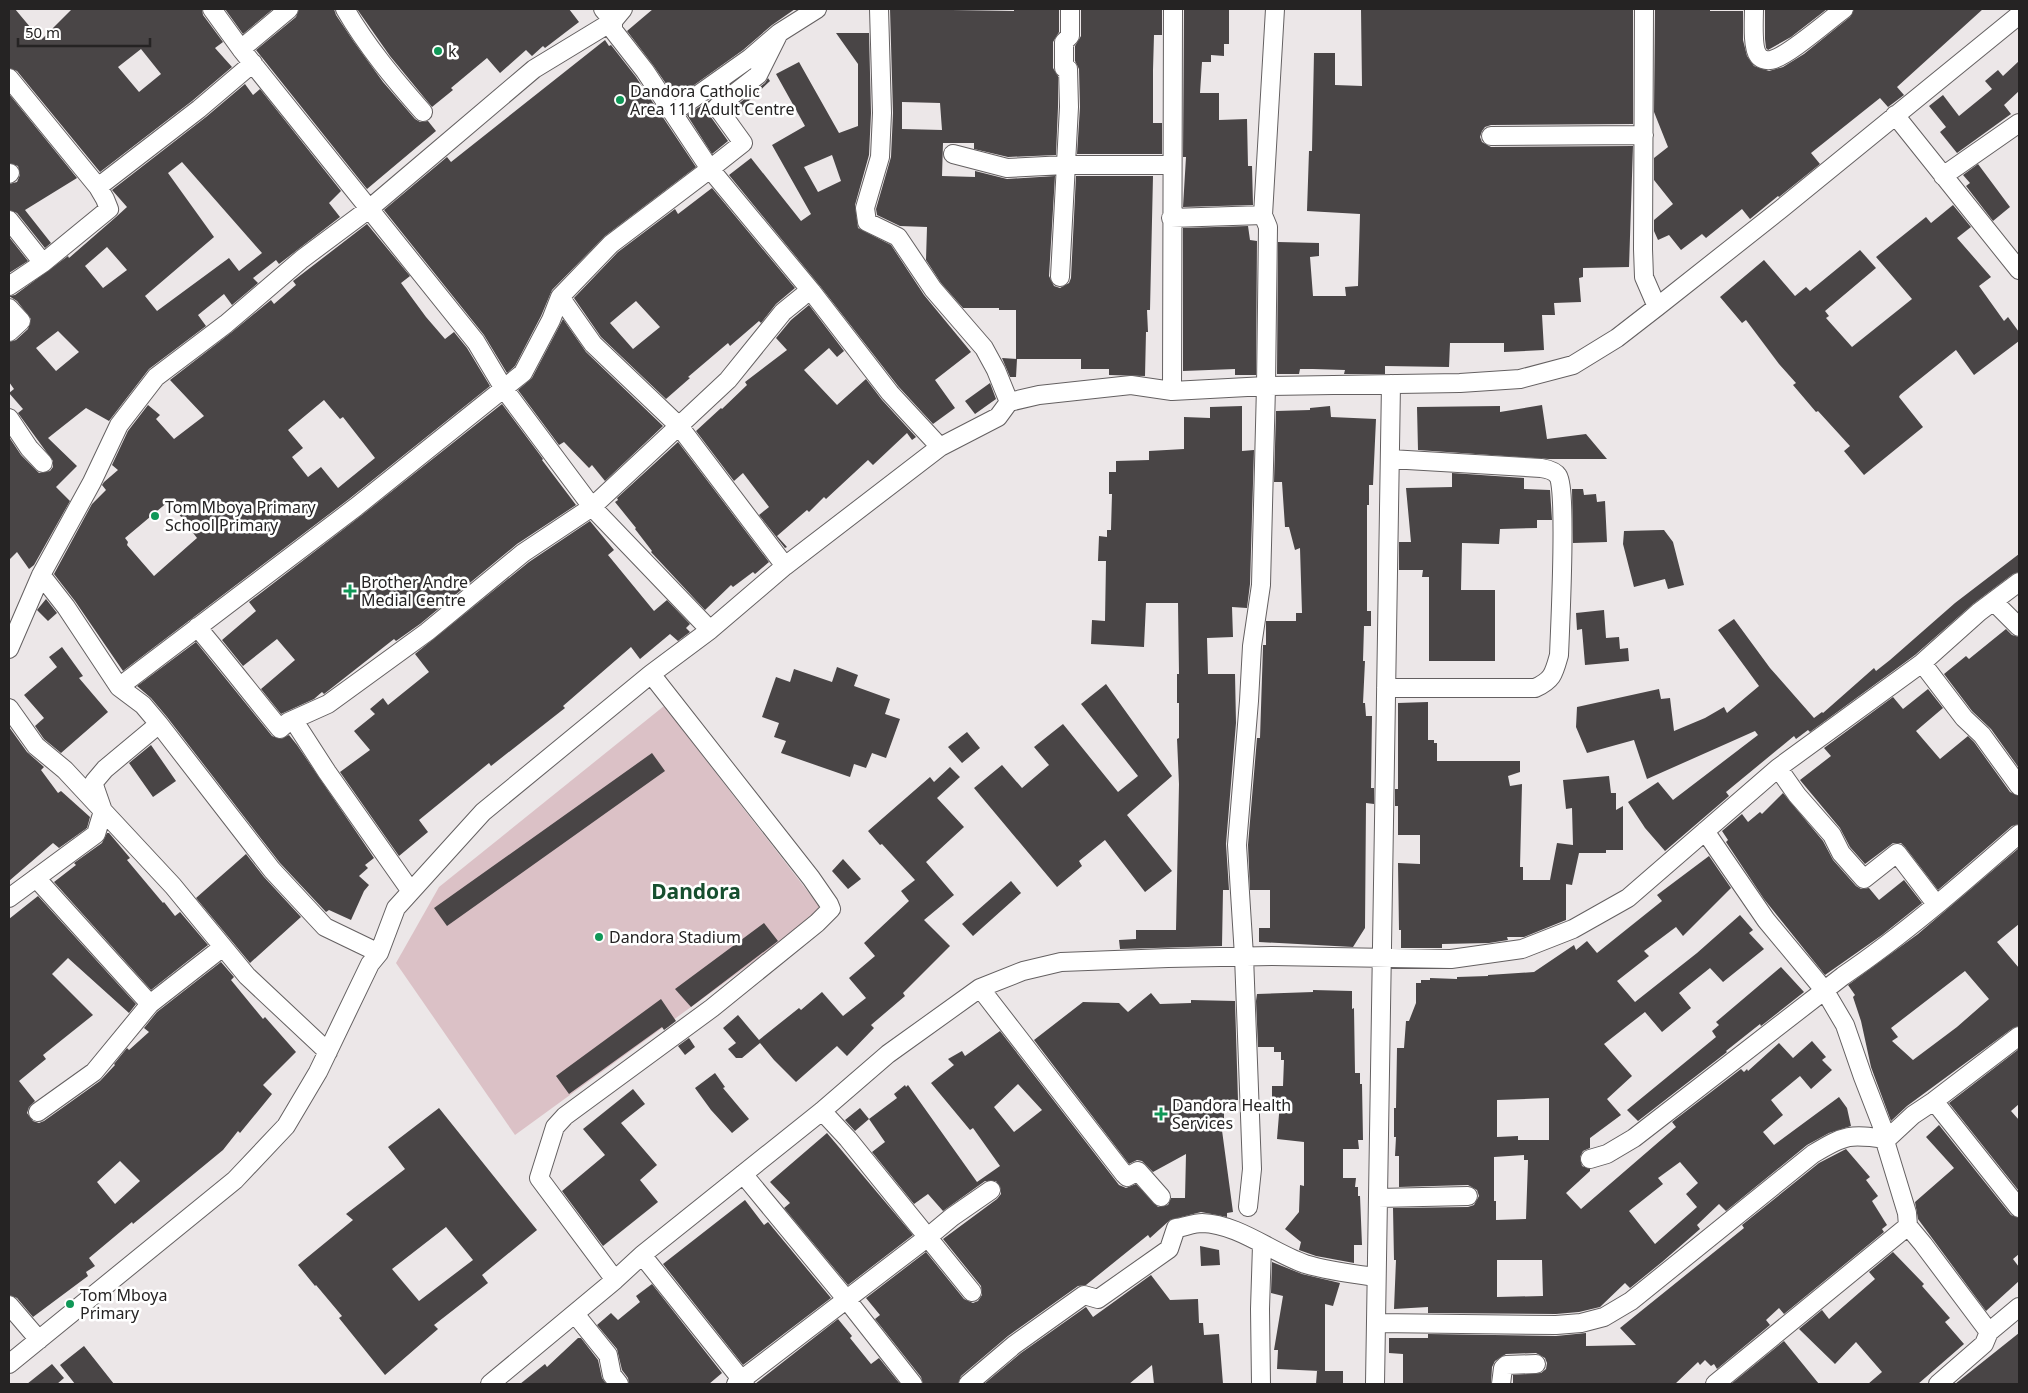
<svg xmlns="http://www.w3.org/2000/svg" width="2028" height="1393" font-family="'Noto Sans',sans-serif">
<rect width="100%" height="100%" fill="#ece7e8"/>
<!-- green -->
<path fill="#dbc1c6" d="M664 706 823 911 515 1135 396 963 439 887Z"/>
<!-- building -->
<path fill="#494546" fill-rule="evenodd" d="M9 9H15L41 40 72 9H202L203 15 223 42 215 48 232 67 192 101 100 172 17 71 9 68ZM141 49 161 74 139 92 118 67Z
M225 9H273L243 34Z
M299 9H334L336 15 354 42 383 82 415 119 420 122 428 121 436 131 367 189 256 50 296 17Z
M357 9H569L579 22 545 48 543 46 532 56 526 50 500 73 487 58 451 88 453 90 432 107 390 56Z
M653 9H795L772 25 743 50 676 98 653 65 627 31Z
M890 9 1014 11V9H1059V32L1053 42V68L1058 76V107L1056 155 1008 157 974 149V143H943L942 176 975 177V171L1007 179 1055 176 1049 276 1054 286 1060 288 1069 283 1071 278 1076 176H1153L1150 310H1147L1148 332H1146L1145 376 1109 375V369H1081V359H1016V310H999V308H963L941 283 926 260 927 227 900 226 877 215 876 209 891 157 893 113ZM902 102 940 103 942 130 902 129Z
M1081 9 1162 10V35H1154L1153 70V123H1162V154H1077L1080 107 1079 69 1075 61V46L1081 36Z
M1184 9 1229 10V44H1224V56L1211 55V62H1202L1200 93H1219V120L1247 119 1248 166H1252L1253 205 1183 207 1186 157H1183Z
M1361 9 1633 10V124L1491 125 1485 127 1482 131 1480 137 1482 142 1491 147 1633 146 1629 267 1583 268V277L1579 278 1581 302 1554 303 1555 315H1542L1544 350 1504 352V343H1450L1449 367 1385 366V374H1344L1345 370 1313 369H1300L1299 374H1277L1278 242 1319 243V256L1310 257 1313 296H1346L1345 287 1358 286 1360 214 1307 211 1309 151H1312L1314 53H1335V85L1362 86Z
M1657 9H1710V11H1743V40L1747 56 1754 66 1769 71 1783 67 1804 54 1850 17 1854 9H1983L1897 87 1904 95 1888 107 1880 98 1811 153 1820 164 1779 197 1778 196 1750 219 1742 209 1706 238 1702 234 1681 250 1669 235 1658 240 1654 231V220L1673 204 1654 180V158L1668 147 1654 112 1655 10Z
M1765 9H1827L1791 37 1768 50 1766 48 1765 39Z
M836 33H869L871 113 869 155 855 205 858 228 891 245 924 295 971 352 935 380 955 408 933 424 898 386 820 286 729 175 751 158 801 221 811 214 772 145 805 126 776 74 799 62 839 133 858 126V64ZM832 155 841 181 818 192 804 167Z
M605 40 609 46 611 45 636 77 696 167 605 236 552 290 541 316 515 366 507 373 484 335 384 210 447 157 451 162Z
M2019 61V91L2004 105 2011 114 1957 153 1940 132 1946 127 1929 106 1943 95 1959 116 1992 89 1985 81 1998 70 2003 76Z
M768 78 770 81 735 114 732 109 765 83Z
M245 84 253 95 260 89 341 191 329 203 340 217 279 264 276 260 253 278 258 283 232 305 224 294 198 315 206 326 149 369 109 421 86 408 48 438 77 466 56 487 70 501 34 565 29 569 17 552 9 560V437L21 455 39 473 50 471 53 467V461L18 413 23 409 9 393 14 389 9 382V342L16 340 28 329 31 319 17 301 9 296 15 295 68 256 69 258 116 217 127 207 112 190 206 117ZM182 162 262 253 239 271 229 258 157 311 145 296 214 237 168 173ZM107 247 127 270 103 288 85 266ZM58 331 79 352 56 371 36 348Z
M9 94 77 178 25 210 51 243 45 248 17 213 9 210V184L17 182 20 175 18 166 9 163Z
M710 100 706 108 708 113 728 141 712 154 687 115Z
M1978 164 2010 207 1993 221 1966 186 1970 183 1963 175Z
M712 188 795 288 776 304 761 323 759 321 730 346 728 343 688 377 690 378 666 399 601 337 574 298 618 252 675 209 678 214ZM636 301 660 327 633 349 610 323Z
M1953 205 1971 227 1957 238 1991 277 1979 286 2004 321 2008 317 2019 332V341L1974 375 1956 350 1900 395 1899 397 1923 427 1864 475 1844 451 1850 446 1818 411 1816 412 1793 385 1796 383 1779 364 1746 320 1742 323 1720 297 1764 260 1795 296 1806 287 1810 291 1860 250 1876 268 1825 311 1829 316 1826 318 1852 347 1912 299 1876 257 1926 217 1931 223Z
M367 224 410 276 401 283 426 317 445 339 454 332 467 348 490 386 349 499 123 671 75 601 54 574 92 504 106 490 102 485 104 482 118 470 112 465 128 431 148 405 160 415 156 419 174 439 204 416 170 380 232 332 271 300 274 304 296 285 293 281ZM324 400 340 419 343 417 375 458 338 488 321 467 308 477 292 457 303 448 288 430ZM169 501 197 538 154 576 127 545 128 542 125 538Z
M1248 226 1250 240 1257 241 1256 375H1235V369L1183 371V228Z
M9 237 28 261 9 273Z
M809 305 844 351 837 357 829 348 804 370 837 405 866 379 882 400 916 437 912 440 907 433 873 465 868 460 826 499 824 497 809 512 807 510 777 536 787 547 785 548 759 515 769 507 743 473 734 481 696 431 721 408 722 409 747 385 745 382 787 350 776 338 791 320Z
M563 319 586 352 663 426 605 481 592 465 589 468 564 442 559 445 518 390 532 378Z
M1002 358 1017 359 1016 377H1010Z
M990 383 996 399 975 414 965 401Z
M502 404 543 459 542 460 576 505 517 544 420 624 396 641 394 639 324 694 322 692 314 699 281 714 261 689 295 660 277 639 243 666 222 640 256 611 249 602 362 515Z
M1542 405 1547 439 1586 434 1607 459H1549L1418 450 1417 407 1500 406V412Z
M1242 406V451L1254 450 1250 584 1247 608 1232 607 1233 637 1207 638 1208 674H1235L1236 723 1226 844 1229 890H1223L1222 946 1120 949 1119 940 1136 939V930H1176L1179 784 1177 739 1179 738V703H1177V674H1179L1178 603H1146L1144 647 1091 644 1092 620 1105 621 1106 561H1098L1099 536 1107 537V530H1111L1112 494H1109V472H1116V461L1149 460V451L1184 449V417L1210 418V407Z
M1330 406 1331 417 1376 419 1373 485H1369V505H1367V611H1371V626H1364L1363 661H1365L1363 703H1365L1366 716H1372L1371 788H1374V804L1366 803 1365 928 1353 947 1259 942V928H1270V890H1250L1248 845 1257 738H1260L1263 647V645H1266V621H1296V613H1302L1300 548 1295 550 1289 527H1285L1282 482H1274L1276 411 1310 410V408Z
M678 442 769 562 755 574 753 572 733 587 731 585 705 610 651 552 652 551 635 529 636 528 615 502 618 500 617 498Z
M1452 473 1524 478V489L1550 490 1552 520H1537V528L1500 529 1499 544 1462 543 1461 590H1495V661H1429V577H1422L1423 570H1399V542H1411L1406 488 1452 487Z
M1572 489H1583L1584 495 1596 494 1597 502 1605 501 1607 542 1573 543Z
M590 521 614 550 608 555 654 611 667 600 690 624 686 628 690 632 678 641 670 634 640 659 631 647 563 706 565 708 491 766 489 763 419 820 428 832 399 856 340 772 370 750 354 731 375 714 370 709 383 698 388 705 429 672 415 654 529 562Z
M1664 530 1673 542 1684 585 1668 589 1665 579 1634 587 1623 544 1624 531Z
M2019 554V572L2013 574 1973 604 1915 655 1810 732 1808 730 1796 739 1794 736 1726 792 1729 796 1665 851 1645 828 1628 802 1658 782 1673 800 1758 735 1755 731 1647 779 1634 740 1587 753 1576 727 1577 707 1659 689 1661 699 1670 698 1674 731 1705 718 1724 707 1727 713 1759 686 1718 630 1734 619 1770 668 1814 718 1822 712 1823 713 1874 668 1876 671 1890 660 1955 603Z
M46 599 57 613 48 621 37 610Z
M1604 610 1606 638 1619 637 1620 649 1628 648 1629 661 1585 665 1582 629 1577 630 1576 613Z
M2006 629 2012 635 2019 637V768L1991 729 1972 711 1944 674 1966 656 1969 659Z
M196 642 272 736 281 739 289 735 297 745 374 858 365 865 368 868 359 876 369 885 364 891 351 920 329 910 326 912 280 863 167 717 151 698 137 686Z
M62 647 83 676 79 678 108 712 61 753 44 739 35 726 44 718 24 695 57 667 49 657Z
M837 667 858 675 854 686 890 699 885 714 900 719 886 758 872 753 866 768 854 764 850 777 781 753 786 741 774 737 779 723 762 717 776 677 790 682 794 669 832 682Z
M1106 684 1172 776 1127 815 1172 871 1145 892 1105 840 1079 861 1082 866 1057 887 974 788 1002 765 1022 788 1049 765 1034 747 1063 724 1118 792 1138 776 1081 704Z
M1928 689 1943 708 1916 731 1940 759 1968 736 1974 742 2010 792 2019 796V824L2012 826 1938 890 1905 847 1901 843H1893L1865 864 1850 847 1840 828 1800 780 1831 756 1824 748 1893 697 1903 709Z
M1428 702V740H1434V743H1437V761H1520V772L1508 776 1510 786 1522 784 1520 867H1523V880H1550L1557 843 1573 845 1572 808 1566 809 1563 780 1609 776 1611 793H1616V810L1623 806V850H1606V853H1579L1572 885 1566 884V920L1524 937H1507L1508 940 1489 943 1442 944V948H1401V930H1399L1398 863 1420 864V835H1398V806H1395V789H1398V703Z
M9 727 27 752 44 767 41 770 58 793 61 791 90 817 87 828 59 848 53 843 9 881Z
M967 732 980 748 962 763 948 747Z
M151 745 176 781 153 797 129 763Z
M652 753 665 771 447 926 434 908Z
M950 767 960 777 937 798 964 827 926 862 954 895 924 920 950 946 903 993 905 996 871 1025 874 1028 847 1056 837 1046 796 1082 774 1060 760 1043 742 1058H736L728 1049 736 1043 723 1028 738 1015 759 1040 799 1008 801 1010 822 992 843 1016 866 998 849 978 875 956 864 943 909 901 901 891 915 880 882 844 880 845 868 831 930 777 934 782Z
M1783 793 1823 841 1833 860 1856 886 1861 889 1869 888 1879 900 1904 880 1922 903 1882 935 1825 975 1764 899 1726 842 1728 840 1722 831 1742 814 1748 822 1760 812 1762 814Z
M107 833H109L130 858 127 860 163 903 164 902 175 916 180 912 208 945 151 990 54 882 76 865 74 863 102 843Z
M2019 848V924L1997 942 2019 968V1026L2013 1028 1907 1106 1891 1121 1871 1067 1861 1021 1853 997 1855 995 1848 985 1918 934ZM1965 971 1989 999 1957 1027 1913 1060 1892 1041 1898 1037 1891 1028Z
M246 854 264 877 301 917 250 963 196 898Z
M1709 856 1731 888 1683 936 1676 927 1644 951 1649 956 1617 981 1635 1002 1697 953 1740 915 1753 930 1749 933 1764 949 1723 982 1710 968 1679 993 1691 1008 1662 1032 1645 1012 1604 1044 1632 1076 1607 1099 1621 1115 1590 1138V1148L1583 1151 1580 1157 1582 1166 1590 1169V1171L1566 1193 1581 1209 1676 1127 1672 1122 1741 1069 1744 1072 1747 1069 1748 1071 1779 1043 1793 1058 1812 1041 1826 1057 1822 1060 1832 1070 1811 1089 1800 1076 1771 1100 1783 1115 1763 1132 1774 1145 1839 1097 1847 1108 1851 1126 1829 1133 1807 1145 1726 1211 1719 1204 1697 1225 1700 1229 1662 1262 1630 1288 1625 1283 1600 1307 1579 1312 1556 1314 1428 1313V1307L1394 1309 1396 1260H1394L1393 1208 1468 1207 1474 1205 1479 1196 1477 1190 1468 1185 1399 1187V1156H1395L1396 1137H1394V1108H1396L1397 1048H1404L1406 1021H1409L1416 1003V983H1421V980H1430V978L1457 979V977L1488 976V975L1534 972 1574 945 1576 950 1587 941 1597 953 1662 901 1657 895ZM1549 1098V1140H1518V1136L1497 1137V1100ZM1524 1155V1160H1528L1526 1219 1496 1220V1201H1494V1157ZM1680 1162 1698 1183 1686 1194 1697 1207 1655 1244 1629 1211 1663 1184 1658 1178ZM1497 1260H1542L1543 1296 1497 1297Z
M843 859 861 879 848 889 832 871Z
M1011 881 1021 893 973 936 962 924Z
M38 896 136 1004 129 1013 68 958 52 974 93 1015 43 1055 46 1059 19 1081 35 1101 29 1107 27 1113 33 1121 39 1123 44 1121 100 1081 115 1065 114 1064 127 1048 129 1050 149 1032 144 1028 157 1012 221 962 234 977 231 980 263 1019 265 1017 296 1052 263 1085 272 1094 240 1133 238 1131 223 1150 133 1224 132 1222 89 1258 95 1266 86 1272 88 1276 33 1317 17 1298 9 1295V919ZM120 1161 140 1181 115 1204 97 1182Z
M764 923 778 941 691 1007 675 989Z
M1781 967 1804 992 1761 1026 1760 1024 1726 1051 1727 1052 1638 1121 1627 1110 1716 1037 1712 1031 1719 1025 1716 1022Z
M1313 990 1352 991V1009L1354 1008 1355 1073H1360V1084H1362L1363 1140H1358L1359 1149H1343V1178H1356L1355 1187H1358V1196H1360L1362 1245H1354V1263L1316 1256 1299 1250 1301 1242 1285 1229 1299 1212 1300 1185 1304 1186V1142L1277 1139 1280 1102H1272V1086H1283L1284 1060H1281V1052H1274V1047H1258L1256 1001 1257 994 1313 992Z
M1151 993 1160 1004 1191 1003V1000L1235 1001 1238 1100H1224V1123H1221L1233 1212 1227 1213V1217L1201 1212 1170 1220 1150 1238 1148 1235 1086 1285 1078 1286 1008 1336 961 1376 958 1384H923L921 1377 875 1319 880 1315 866 1298 926 1252 964 1299 973 1303 978 1301 982 1295 981 1286 943 1239 997 1199 1001 1194V1189L996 1181H985L943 1211 928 1194 914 1204 872 1152 885 1142 869 1119 897 1098 894 1094 905 1085 906 1087 908 1085 977 1182 1000 1166 973 1128 970 1130 931 1083 954 1065 948 1059 962 1051 965 1056 1000 1031 1119 1185 1126 1188 1136 1184 1158 1207 1168 1205 1171 1198H1185L1186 1154 1153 1172 1142 1161 1137 1160 1129 1164 1034 1040 1083 1002 1119 1003 1128 1012ZM1018 1084 1042 1110 1014 1132 994 1107Z
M661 999 676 1021 664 1030 662 1027 569 1094 556 1076Z
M689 1038 695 1047 685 1055 678 1046Z
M2019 1049V1104L2011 1111 2019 1120V1191L1949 1103Z
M715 1073 725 1087 723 1088 749 1119 732 1133 711 1110 695 1088Z
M633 1089 645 1104 621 1123 657 1165 640 1180 658 1202 603 1246 562 1191 605 1155 583 1129Z
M439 1108 537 1230 482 1275 488 1283 434 1325 438 1329 385 1375 339 1318 342 1316 316 1285 315 1286 298 1265 353 1220 346 1214 405 1169 388 1147ZM446 1227 473 1260 419 1301 392 1269Z
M860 1108 869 1119 855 1131 845 1120Z
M1939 1125 2011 1215 2019 1218V1254L2013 1259 2019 1267V1281L1986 1311 1918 1219 1915 1202 1954 1168 1926 1137Z
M827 1133 913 1235 848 1285 784 1208 790 1203 770 1182Z
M1846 1149 1870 1177 1866 1180 1878 1196 1872 1201 1887 1225 1882 1229 1884 1232 1784 1314 1779 1308 1766 1320 1770 1325 1717 1369 1714 1364 1711 1366 1705 1360 1700 1365 1698 1362 1675 1384H1513V1375L1541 1373 1546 1369 1547 1363 1545 1358 1536 1353 1506 1354 1495 1361 1492 1367 1491 1384H1403V1354L1389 1353V1338H1428V1334L1556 1336 1586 1333V1346L1636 1345 1620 1328 1744 1228 1742 1225 1819 1163Z
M745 1200 764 1225 768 1222 831 1298 743 1365 663 1264Z
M1200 1246 1219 1250 1220 1265 1201 1266Z
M1893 1252 1924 1284 1922 1286 1950 1318 1945 1322 1964 1344 1918 1384H1868L1882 1372 1856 1342 1835 1364 1799 1329 1822 1310 1829 1319 1875 1279 1869 1272Z
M1272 1262 1302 1274 1340 1283 1333 1306 1325 1304V1371H1343V1384H1316L1317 1371H1320L1277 1369 1278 1350H1274L1283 1296 1271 1293Z
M1151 1275 1170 1300 1198 1299 1199 1323H1203L1204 1335 1219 1334 1223 1384H1154L1152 1365 1129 1384H984L1021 1353 1086 1307 1093 1317Z
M652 1284 722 1373 709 1384H629L628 1378 622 1370 617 1349 597 1325 611 1313 618 1320 640 1302 636 1296Z
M838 1319 852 1336 850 1338 871 1364 879 1358 900 1384H755Z
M2019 1333V1384H1955Z
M578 1338H581L598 1360 602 1378 606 1384H520L545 1364 547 1367Z
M1784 1341 1819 1384H1731Z
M84 1346 114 1384H75L60 1365Z
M52 1364 64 1378 57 1384H27Z"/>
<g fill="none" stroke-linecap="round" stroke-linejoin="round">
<!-- minor casing -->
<g stroke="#646061" stroke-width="20">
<path id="minor" d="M212 9 241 49 476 342 504 389 592 507 710 630
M345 9C367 47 394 79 423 112
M603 9 613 21V30L645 71 710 169 743 143 717 107 758 75 779 33
M879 9 882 113 880 157 865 208 867 222 898 237 933 289 984 348 996 370 1009 402
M1644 9 1643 249 1644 277 1657 307
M1754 9C1754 19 1752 47 1758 55 1760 59 1766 61 1771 60 1787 57 1829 20 1844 9
M241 49 289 9
M9 78 98 187
M671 111 678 109 750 58 779 33 817 9
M1895 115 2019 270
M1491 136 1644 135
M953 154 1007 168 1065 165H1172
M9 174 10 173
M1943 176 2019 123
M1171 218 1263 215
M9 220 43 263
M1060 277 1069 107 1068 69 1064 68V42L1070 36V9
M9 286 43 263 109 209 105 199 98 187 199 109 253 63
M560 297 593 344 679 426 785 566
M9 308 21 321 9 332
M1172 391 1173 9
M9 418 29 448 43 463
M41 575 66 607 119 687 143 705 159 724 272 870 325 927 379 953
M1994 602 2019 627
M197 627C226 661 252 695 280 729L288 722 328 704 427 632 523 553 592 507 728 380 783 312 804 295 812 292
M9 649 41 575 92 482 119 425 156 377 226 324 302 259 369 209 534 69 613 21 623 9
M1922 663 1964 718 1982 735 2019 786
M119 687 356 507 523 373 551 320 560 297 611 244 710 169 812 292 890 393 940 447
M1386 688H1535C1553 680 1554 673 1559 655 1560 631 1567 486 1558 476 1555 471 1547 469 1541 468L1390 459
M9 708 36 746 65 770 173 886 247 976 328 1052
M294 721 327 772 410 890
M1778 768 1797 795 1832 835 1841 853 1864 879 1897 853 1936 904
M1705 831 1766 920 1825 991 1845 1025 1863 1077 1887 1139
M36 878 150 1004
M9 898 96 834 103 811 95 788 94 782 105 769 159 724
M980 988 1124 1174 1127 1177 1138 1171 1161 1197
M1934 1101 2019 1208
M822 1111 848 1139 972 1292
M38 1112 94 1072 150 1004 223 947
M1590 1159 1607 1154 1634 1138 1843 976C1905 934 1963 883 2019 834
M743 1174 847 1300 913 1384
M1378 1198 1468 1196
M1248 1207 1252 1169 1244 956 1237 845 1249 701 1252 646 1261 585 1266 386 1268 227 1263 215 1275 9
M642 1255 745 1384
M615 1280 539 1178 555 1127 565 1116 712 1008 817 923 831 909 829 904 811 878 651 674
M9 1305 39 1340
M575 1314 608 1355 612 1375 619 1384
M1376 1323 1556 1325 1581 1323 1604 1317 1631 1301 1813 1154C1846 1134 1850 1134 1887 1139
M1989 1332 1923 1244 1908 1226 1907 1213 1885 1141 1913 1115 1934 1101 2019 1036
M9 1364 235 1180 286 1126 318 1072 370 964 379 953 396 908 483 812 651 674 710 630 785 566 940 447 998 417 1009 402 1039 395 1131 385 1172 391 1266 386 1460 383 1520 379 1573 365 1617 338 1657 307 1781 209 2019 15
M490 1384 615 1280 642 1255 822 1111 888 1054 980 988 1023 971 1061 962 1168 958 1272 956 1451 959 1522 949 1573 929 1628 898 1778 768 1922 663 1979 612 2019 582
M736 1384 928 1237 952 1217 991 1190
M968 1384 1014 1345 1084 1295 1098 1299 1169 1249 1176 1228C1184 1227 1194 1223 1202 1223 1238 1224 1271 1252 1305 1264 1328 1271 1353 1274 1376 1277
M1261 1384 1260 1309 1262 1245
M1375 1384 1391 384
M1501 1384 1503 1368 1506 1365 1536 1364
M1715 1384 1908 1226
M1938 1384 1984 1344 1989 1332 2019 1307"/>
</g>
<!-- minor -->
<use href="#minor" stroke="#fff" stroke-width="18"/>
</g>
<!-- markers -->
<g fill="#109757" stroke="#fff" stroke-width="2">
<circle cx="438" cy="51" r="5"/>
<circle cx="620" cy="100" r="5"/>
<circle cx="155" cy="516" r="5"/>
<path d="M347.5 583.5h5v5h5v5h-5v5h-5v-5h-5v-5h5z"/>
<circle cx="599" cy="937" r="5"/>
<path d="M1158.5 1106.5h5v5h5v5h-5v5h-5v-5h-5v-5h5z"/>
<circle cx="70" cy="1304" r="5"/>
</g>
<g text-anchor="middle" stroke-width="5" stroke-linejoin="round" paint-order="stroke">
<!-- poi labels -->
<g font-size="16" fill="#252323" stroke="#fff" text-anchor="start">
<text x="448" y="57">k</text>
<text x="630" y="97">Dandora Catholic<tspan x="630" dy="18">Area 111 Adult Centre</tspan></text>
<text x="165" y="513">Tom Mboya Primary<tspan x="165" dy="18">School Primary</tspan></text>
<text x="361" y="588">Brother Andre<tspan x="361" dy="18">Medial Centre</tspan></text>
<text x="609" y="943">Dandora Stadium</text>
<text x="1172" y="1111">Dandora Health<tspan x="1172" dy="18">Services</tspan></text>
<text x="80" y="1301">Tom Mboya<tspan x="80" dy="18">Primary</tspan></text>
</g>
<!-- district labels -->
<g font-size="21" font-weight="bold" fill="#164f2f" stroke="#fff">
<text x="696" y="899">Dandora</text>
</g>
</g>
<!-- border -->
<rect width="2028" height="1393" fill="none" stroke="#252323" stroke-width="20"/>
<!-- scale -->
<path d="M18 38v8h132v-8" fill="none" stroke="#252323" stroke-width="2.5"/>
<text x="25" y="38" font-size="15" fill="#252323" stroke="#ffffff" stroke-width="4" paint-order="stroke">50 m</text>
</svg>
